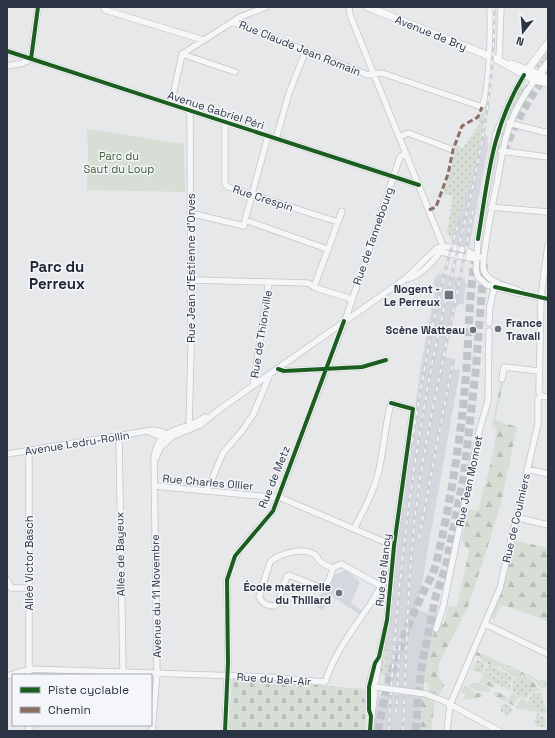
<svg xmlns="http://www.w3.org/2000/svg" width="555" height="738" font-family="'Space Grotesk',sans-serif">
<defs>
<pattern id="grass-dots" width="8" height="8" patternUnits="userSpaceOnUse"><rect width="8" height="8" fill="#d6ded6"/><path d="M2 2h.1M6 6h.1" fill="none" stroke="#b8bfb9" stroke-width="1.8" stroke-linecap="round"/></pattern>
<pattern id="forest-firs" width="22" height="20" patternUnits="userSpaceOnUse"><rect width="22" height="20" fill="#d6ded6"/><path d="M5 1l3.5 6h-7zM16 11l3.5 6h-7z" fill="#b8bfb9"/></pattern>
<pattern id="cemetery-stones" width="16" height="16" patternUnits="userSpaceOnUse"><rect width="16" height="16" fill="#d6ded6"/><path d="M2 7V4a2 2 0 0 1 4 0v3zM10 15v-3a2 2 0 0 1 4 0v3z" fill="#b8bfb9"/></pattern>
</defs>
<rect width="100%" height="100%" fill="#e6e8ea"/>
<!-- built -->
<path fill="#d4d7dd" d="M483 131 488 137 487 143H489L469 248 457 245 451 239 473 172Z
M439 273 465 279V283L468 285 465 288 464 304H459L456 307 445 357 455 359 454 369 460 370 417 611 437 614 436 623 425 673 420 731H373L378 698 381 693 385 691 387 685V625L401 503 423 353 436 287 434 286V279Z
M346 570 360 582 351 603 362 611 359 614 332 596 322 610 313 604 325 589 334 573 337 574Z"/>
<!-- grass -->
<path fill="url(#grass-dots)" d="M548 49V57L538 69 534 66Z
M525 85 528 86 511 117 502 140 496 160 486 213C489 168 500 126 520 86L523 87Z
M484 111C481 155 465 197 451 239L447 233 453 195 443 194 457 146 463 148 480 123 477 121Z
M387 625V685L383 682 384 676 380 673Z
M477 660 486 664 482 674 473 670Z
M488 665 508 674 514 679 510 682 487 671 485 670Z
M485 671 510 683 511 691 482 676Z
M523 676 531 689 537 692 530 693 526 699 513 692 512 684 515 679Z
M541 692 546 712 544 715 532 708 528 702 532 694Z
M504 704 510 706 513 711 507 715 501 712V707Z
M537 713 545 718V727H538L534 723Z"/>
<!-- forest -->
<path fill="url(#forest-firs)" d="M506 370 495 420 517 427 501 503 485 556 467 609 439 663 438 676 444 685 439 695 429 692 428 683 424 682 436 623 444 624 448 606 457 607 469 551 461 540 469 509 478 511 491 462 497 429 492 426 503 371Z
M512 540 548 548V621L505 606 499 607 495 619 490 616Z
M475 651 534 677V679L539 681 541 679 548 682V687L541 688 533 679 523 675 520 672 506 666 496 667 482 661 480 656 474 655Z
M503 666 520 672 522 675 515 678 509 673 500 669Z
M523 676 531 679 540 691C530 693 527 683 523 676Z
M482 677 495 684 494 688 479 682Z
M473 683H479L489 688 491 692 477 691 469 686Z
M464 686 470 688 476 693 484 694 479 698 463 700 466 694 461 692Z
M496 691 507 697 506 702 496 697 494 693Z
M512 693 520 697 516 700 514 706 507 702Z
M422 697 435 700 431 731H420Z
M521 698C528 701 530 707 536 712L515 708Z"/>
<!-- cemetery -->
<path fill="url(#cemetery-stones)" d="M234 678 364 689 366 731H229L232 681Z"/>
<!-- park -->
<path fill="#d6ded6" d="M87 129 184 144 185 192 87 190 88 153Z"/>
<g fill="none" stroke-linecap="round" stroke-linejoin="round">
<!-- highway-tunnel -->
<path stroke="#c1c4c9" stroke-width="8" stroke-dasharray="8 4" stroke-linecap="butt" d="M504 152C515 123 529 97 548 73
M378 731C385 686 401 640 420 599 426 585 434 575 437 560 450 503 460 445 465 387 469 345 468 302 475 260
M416 731 418 696 423 659 436 595 446 566 451 540 464 475 476 368 484 264"/>
<!-- minor casing -->
<g stroke="#c4c6c8" stroke-width="7">
<path id="minor" d="M103 7 105 10 203 40
M349 7 350 15 443 246
M232 22 368 75 382 73 482 107C490 89 491 29 490 7
M7 51 419 185
M182 54 235 72
M31 59 38 7
M499 61 501 7
M7 66 23 63 31 59
M524 75 512 96 496 134 478 239 476 270 478 277 487 285 518 293 548 299
M171 105 182 54 240 17 266 7
M225 122V184L228 187 338 222
M509 123 548 133
M268 136 245 220 327 249
M399 137 408 133 453 150
M276 139 289 93 306 50
M501 151 548 157
M491 207 548 212
M190 213 244 226 245 220
M441 252 470 258 480 257
M405 279C418 279 438 258 443 246
M191 280 308 283 316 288 352 299
M314 287 342 211
M520 291C507 285 483 283 483 265 486 237 491 210 497 183 504 141 508 115 535 80
M489 323 490 306 495 284
M278 369 284 371 362 367 386 360
M502 379 504 367 539 371
M253 386 269 282
M541 396 548 397
M189 426 191 350 190 112
M147 431 161 437H171L200 425 220 409 405 279 437 248C449 245 468 249 477 257
M119 436 123 672
M29 450V675
M7 454 153 430 163 432 166 435
M156 458 160 448 171 438
M527 469 548 474
M155 486 281 498 394 546
M207 491 223 453 241 432 253 415 270 374
M523 519 548 525
M354 529C364 510 374 491 379 470 384 448 385 425 391 403L413 409 394 546 387 620 379 657 370 731
M333 568C330 576 329 586 319 587L289 575 287 576 278 603 275 606C267 606 263 604 259 597L270 562C279 554 304 546 315 555 317 556 317 558 319 560 322 564 328 566 333 568L341 564 381 586
M7 580 11 588H30
M485 624 548 654
M436 629 443 607 480 428 488 401 489 331
M7 676 29 669 269 677 325 682C335 652 353 629 371 603 376 596 379 588 384 582H391
M426 694 446 702 499 731
M371 716C366 702 369 671 378 659
M29 725V731
M152 731 157 673 154 456C161 423 184 433 205 417
M225 731 228 663 227 580 230 568 240 549 273 511 277 501 347 315 400 157 406 153
M447 731 450 705 500 588 538 424V399L541 396 539 392 541 297 548 245"/>
</g>
<!-- major casing -->
<g stroke="#c2c5c8" stroke-width="8">
<path id="major" d="M368 7 494 58 535 80 548 83
M511 64 528 70 548 79
M526 72 548 43
M536 79 548 63"/>
</g>
<!-- minor -->
<use href="#minor" stroke="#f5f6f7" stroke-width="5.5"/>
<!-- major -->
<use href="#major" stroke="#f8f8f8" stroke-width="7"/>
<!-- rail casing -->
<g stroke="#cecfd2" stroke-width="3">
<path id="rail" d="M412 442C424 368 437 293 459 222
M419 538 453 361
M396 713 400 639
M389 731C395 601 410 472 436 344 460 229 496 126 494 7
M403 731C407 652 407 571 418 493 432 398 457 304 473 209"/>
</g>
<!-- rail -->
<use href="#rail" stroke="#f4f6f9" stroke-width="1.5" stroke-dasharray="4.5" stroke-linecap="butt"/>
<!-- minor-bridge casing -->
<g stroke="#c4c6c8" stroke-width="7" stroke-linecap="butt">
<path id="minor-bridge" d="M376 687 426 694"/>
</g>
<!-- minor-bridge -->
<use href="#minor-bridge" stroke="#f5f6f7" stroke-width="5.5"/>
<!-- quiet -->
<path stroke="#8d6e63" stroke-width="3" stroke-dasharray="6 3" stroke-linecap="butt" d="M429 210 436 207 448 174 453 150 462 126 478 117 482 107"/>
<!-- cycleway casing -->
<g stroke="#f4f6f9" stroke-width="6">
<path id="cycleway" d="M7 51 419 185
M31 59 38 7
M478 239C488 179 491 129 524 75
M495 287 548 299
M278 369 284 371 362 367 386 360
M225 731 228 663 227 580 235 556 273 511 344 321
M370 731 371 716 369 710V687L375 663 379 657 387 620 394 546 413 409 391 403"/>
</g>
<!-- cycleway -->
<use href="#cycleway" stroke="#1b5e20" stroke-width="4"/>
</g>
<!-- markers -->
<g fill="#6c737f" stroke="#f4f6f9" stroke-width="1.5">
<rect x="444" y="290" width="10" height="10" rx="2"/>
<circle cx="498" cy="329" r="4"/>
<circle cx="473" cy="330" r="4"/>
<circle cx="339" cy="593" r="4"/>
</g>
<g text-anchor="middle" stroke-width="3" stroke-linejoin="round" paint-order="stroke">
<!-- street labels -->
<g font-size="11" fill="#2b3445" stroke="#f4f6f9">
<text transform="translate(431 33) rotate(22)" y="4">Avenue de Bry</text>
<text transform="translate(300 48) rotate(22)" y="4">Rue Claude Jean Romain</text>
<text transform="translate(216 110) rotate(18)" y="4">Avenue Gabriel Péri</text>
<text transform="translate(263 198) rotate(18)" y="4">Rue Crespin</text>
<text transform="translate(373 236) rotate(-71)" y="4">Rue de Tannebourg</text>
<text transform="translate(191 268) rotate(-90)" y="4">Rue Jean d'Estienne d'Orves</text>
<text transform="translate(261 334) rotate(-81)" y="4">Rue de Thionville</text>
<text transform="translate(77 443) rotate(-9)" y="4">Avenue Ledru-Rollin</text>
<text transform="translate(274 477) rotate(-68)" y="4">Rue de Metz</text>
<text transform="translate(469 481) rotate(-78)" y="4">Rue Jean Monnet</text>
<text transform="translate(208 482) rotate(5)" y="4">Rue Charles Ollier</text>
<text transform="translate(516 518) rotate(-77)" y="4">Rue de Coulmiers</text>
<text transform="translate(120 554) rotate(-91)" y="4">Allée de Bayeux</text>
<text transform="translate(29 563) rotate(-90)" y="4">Allée Victor Basch</text>
<text transform="translate(383 570) rotate(-84)" y="4">Rue de Nancy</text>
<text transform="translate(156 596) rotate(-91)" y="4">Avenue du 11 Novembre</text>
<text transform="translate(274 679) rotate(4)" y="4">Rue du Bel-Air</text>
</g>
<!-- park labels -->
<g font-size="11" fill="#3f6138" stroke="#f4f6f9">
<text x="119" y="160">Parc du<tspan x="119" dy="13">Saut du Loup</tspan></text>
</g>
<!-- poi labels -->
<g font-size="11" font-weight="bold" fill="#2b3445" stroke="#f4f6f9" text-anchor="end">
<text x="440" y="293">Nogent -<tspan x="440" dy="13">Le Perreux</tspan></text>
<text x="506" y="327" text-anchor="start">France<tspan x="506" dy="13">Travail</tspan></text>
<text x="465" y="334">Scène Watteau</text>
<text x="331" y="591">École maternelle<tspan x="331" dy="13">du Thillard</tspan></text>
</g>
<!-- district labels -->
<g font-size="15" font-weight="bold" fill="#1d2536" stroke="#f4f6f9">
<text x="57" y="272">Parc du<tspan x="57" dy="17">Perreux</tspan></text>
</g>
</g>
<!-- border -->
<rect width="555" height="738" fill="none" stroke="#2b3445" stroke-width="16"/>
<!-- legend -->
<rect x="12" y="674" width="140" height="52" fill="#f4f6f9" stroke="#a4a8b1"/>
<rect x="20" y="687" width="20" height="6" fill="#1b5e20" stroke="#a4a8b1"/>
<text x="48" y="694" font-size="12" fill="#2b3445">Piste cyclable</text>
<rect x="20" y="707" width="20" height="6" fill="#8d6e63" stroke="#a4a8b1"/>
<text x="48" y="714" font-size="12" fill="#2b3445">Chemin</text>
<!-- north arrow -->
<g transform="translate(523 32) rotate(197)" stroke="#f4f6f9" stroke-width="3" paint-order="stroke">
<path d="M0-3L7 15L0 10L-7 15Z" fill="#2b3445"/>
<text y="-6" font-size="11" font-weight="bold" text-anchor="middle" fill="#2b3445">N</text>
</g>
</svg>
